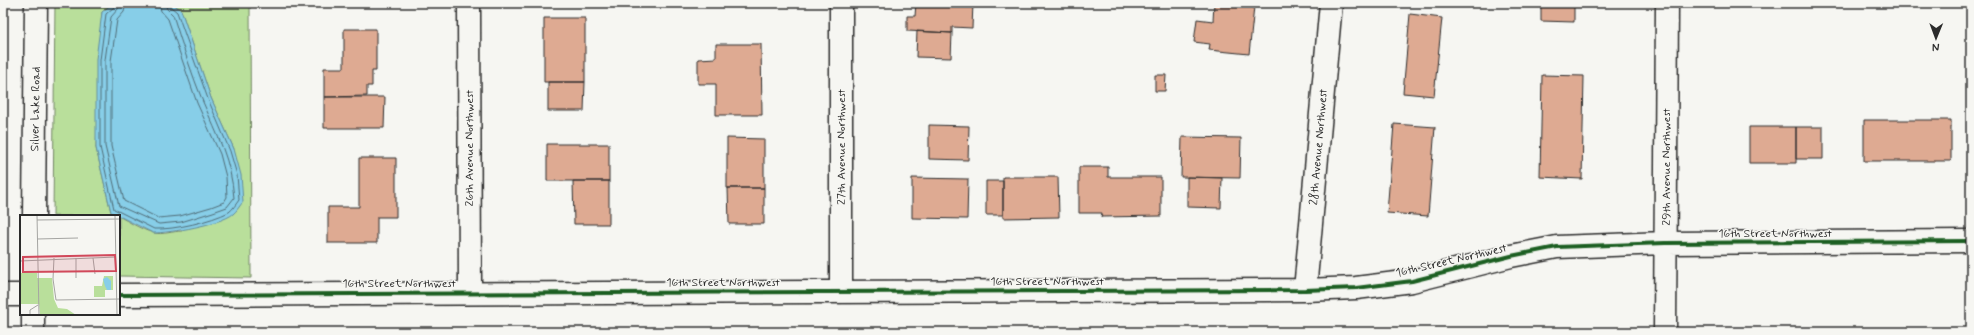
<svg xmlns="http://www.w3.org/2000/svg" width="1974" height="335" font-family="Mynerve,sans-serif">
<rect width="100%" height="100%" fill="#f6f6f2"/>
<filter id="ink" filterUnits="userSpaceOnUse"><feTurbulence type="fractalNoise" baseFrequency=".025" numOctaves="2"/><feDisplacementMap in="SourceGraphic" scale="8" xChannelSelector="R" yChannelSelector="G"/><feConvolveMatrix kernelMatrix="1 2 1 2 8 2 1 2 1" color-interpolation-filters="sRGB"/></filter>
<g filter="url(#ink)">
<!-- green -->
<path fill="#b9df9b" stroke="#728563" d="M55 3H113L102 12 96 148 111 212C123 218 141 230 154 233 162 235 174 231 182 231L234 149 211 98 181 10 172 3H250L251 278 119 276V216H53Z"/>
<!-- water -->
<path fill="#87cee8" stroke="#628d9c" d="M113 3H172L181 10 211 98 234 149 241 175 243 202C240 205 237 211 233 214 221 224 170 233 153 233L111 212 96 148V59L102 12Z"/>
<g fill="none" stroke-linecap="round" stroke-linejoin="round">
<!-- shore -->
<path stroke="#506c77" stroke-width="1" d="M115 3 114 7 106 14 100 60V147L114 209 154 229C175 230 211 221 229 212 233 209 236 204 239 200L237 175 230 151 208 99 177 12 171 7 170 3
M120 3 118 9 111 17 105 60V146L119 206 159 224 181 222 213 212 227 207 234 198C231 160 218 137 203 102 192 74 182 45 173 15L167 9 165 3
M126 3 124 12 117 20 111 61V146L124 201 158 218 180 216 211 207 224 202 227 197 226 177 220 154 197 103 168 19 161 11 159 3"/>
</g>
<!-- building -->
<path fill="#deaa92" stroke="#2b2b2b" d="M916 3H973L972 28 952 27V33L907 31V16H915Z
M1214 3 1254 7 1249 54 1209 50 1210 44 1194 42 1197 19 1213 21Z
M1221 3H1254V7Z
M1541 3H1574V22L1541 21Z
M1410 14 1442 18 1434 96 1403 93Z
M544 18H585V82H544Z
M344 29H376V71H372V86H367V96L324 97V68H344Z
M917 31 952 33 951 58 916 57Z
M716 44H761L762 115H716V84H698V59L716 58Z
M1155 75H1166L1165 91H1155Z
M1542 75 1584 76 1582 179 1540 177Z
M548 82H585L584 111H548Z
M324 97H385L384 128H324Z
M1864 120H1951V161H1864Z
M1394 124 1435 127 1428 216 1387 213Z
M929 125 969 126 968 160 929 159Z
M1749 127H1796V163H1749Z
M1796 127H1823V159H1796Z
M1182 137 1241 138 1240 178 1181 177Z
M727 138 764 139V188H727Z
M547 144H609V181H547Z
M359 158H396V217H377V243H328V207H359Z
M1079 167H1108V177H1161V216L1101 217 1102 213H1079Z
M1003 177H1058L1059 217 1003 218Z
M1187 177 1222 178 1221 208 1187 207Z
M912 178 968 179 967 219 912 218Z
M573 181H609V224H574Z
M986 181H1003V215H986Z
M728 188H764V224H729Z"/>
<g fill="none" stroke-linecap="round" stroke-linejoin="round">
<!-- minor casing -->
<g stroke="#2b2b2b" stroke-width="25">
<path id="minor" d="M469 3 470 292
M1305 290 1331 3
M841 292V3
M3 295H21
M119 295 1305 290 1356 288 1412 281 1511 256 1557 247 1665 243 1971 241
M1665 332 1667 3"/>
</g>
<!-- secondary casing -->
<g stroke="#2b2b2b" stroke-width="25">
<path id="secondary" d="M34 216 36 3
M33 314V332"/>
</g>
<!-- minor -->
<use href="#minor" stroke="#f6f6f2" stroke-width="22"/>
<!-- secondary -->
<use href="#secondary" stroke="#f6f6f2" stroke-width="22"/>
<!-- cycleway casing -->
<g stroke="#f6f6f2" stroke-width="6">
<path id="cycleway" d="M119 295 1305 290 1356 288 1412 281 1511 256 1557 247 1665 243 1971 241"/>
</g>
<!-- cycleway -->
<use href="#cycleway" stroke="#1b5e20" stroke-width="4"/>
</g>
</g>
<g text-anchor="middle" stroke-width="3" stroke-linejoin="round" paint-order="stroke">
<!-- street labels -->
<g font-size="12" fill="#2b2b2b" stroke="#f6f6f2">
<text transform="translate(35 109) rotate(-89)" y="4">Silver Lake Road</text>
<text transform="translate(841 147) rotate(-90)" y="4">27th Avenue Northwest</text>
<text transform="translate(1318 147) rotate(-85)" y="4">28th Avenue Northwest</text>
<text transform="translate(469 148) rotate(-90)" y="4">26th Avenue Northwest</text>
<text transform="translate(1666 167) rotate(-90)" y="4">29th Avenue Northwest</text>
<text x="1775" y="237">16th Street Northwest</text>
<text transform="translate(1451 260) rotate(-13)" y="4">16th Street Northwest</text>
<text x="1047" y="285">16th Street Northwest</text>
<text x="723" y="286">16th Street Northwest</text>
<text x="399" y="287">16th Street Northwest</text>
</g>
</g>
<!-- overview -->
<g transform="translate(20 215)">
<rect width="100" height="100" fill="#f6f6f2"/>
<path d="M0 58H17V63H32L34 84 38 93 47 94 56 100H20L19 89H0ZM84 61H93V75H85V82H74V71H82Z" fill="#b9df9b"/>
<path d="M87 62 91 66V75H87L85 71 83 64Z" fill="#87cee8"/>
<path fill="none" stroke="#a5a5a2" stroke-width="1" d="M17 0 19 100M95 0 97 100M17 5 100 4M17 24 58 23M34 43 33 64 36 85 100 84M56 43V63M73 43 75 59M0 46 96 42M10 100V95L18 90"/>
<path fill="#d1495b" fill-opacity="0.15" stroke="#d1495b" stroke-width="2" d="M95 40 96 56 3 57V42Z"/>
<rect width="100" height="100" fill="none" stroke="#2b2b2b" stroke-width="2"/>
</g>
<!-- margin -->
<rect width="1974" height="335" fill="none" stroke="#f6f6f2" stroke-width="16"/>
<rect x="8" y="8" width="1958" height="319" fill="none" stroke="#2b2b2b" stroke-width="1.5" filter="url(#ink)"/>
<!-- north arrow -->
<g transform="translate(1936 38) rotate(181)" stroke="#f6f6f2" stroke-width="3" paint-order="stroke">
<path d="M0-3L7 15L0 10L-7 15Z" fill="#2b2b2b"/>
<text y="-6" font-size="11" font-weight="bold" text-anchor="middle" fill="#2b2b2b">N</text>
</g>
</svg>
